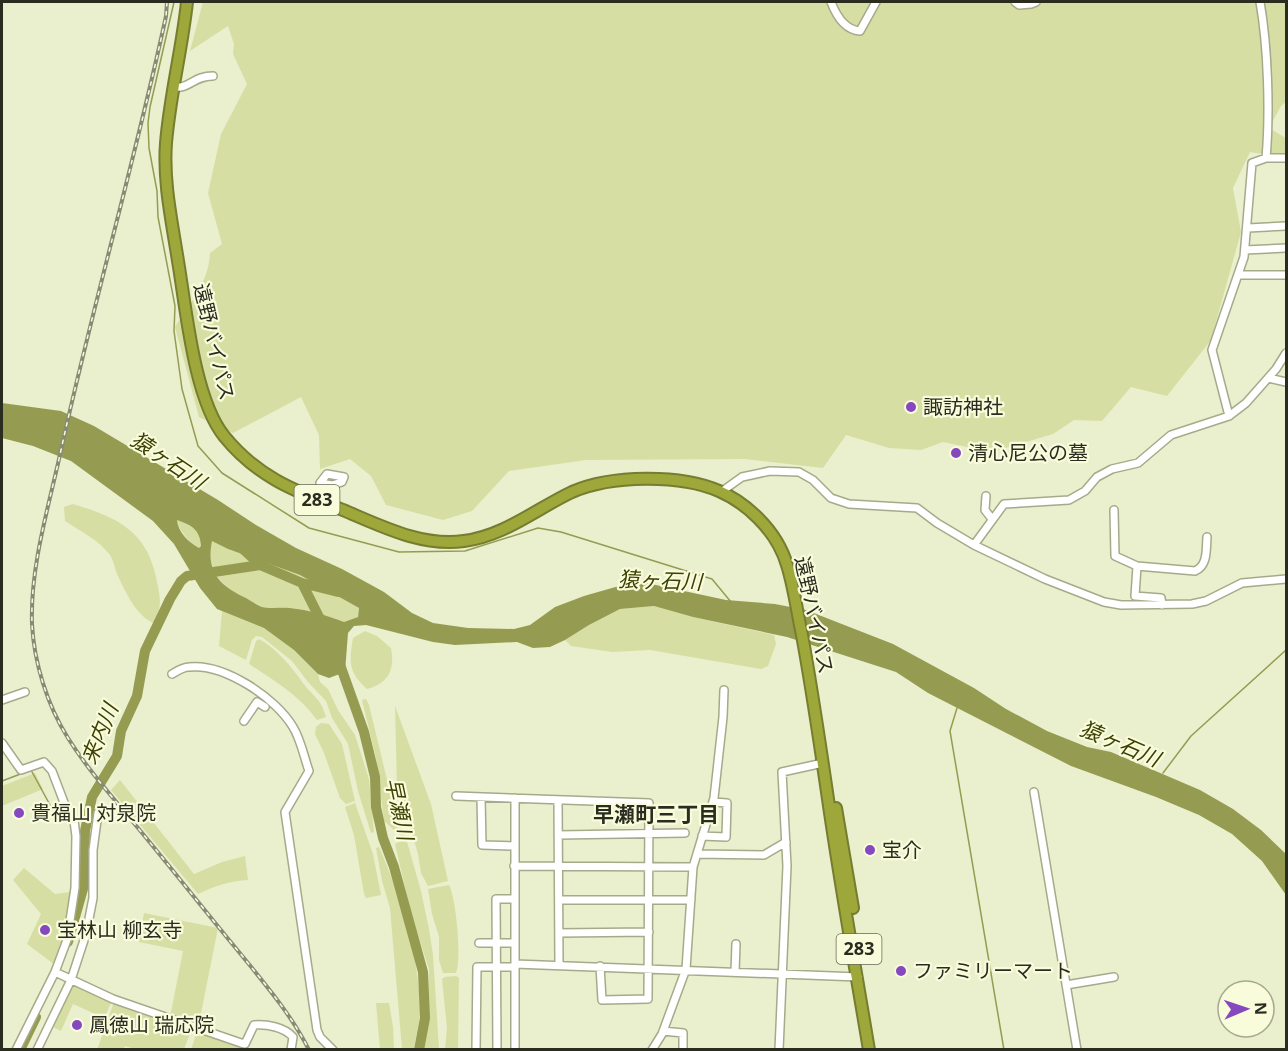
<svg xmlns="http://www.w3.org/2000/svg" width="1288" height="1051" font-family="'Open Sans','Noto Sans JP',sans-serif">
<rect width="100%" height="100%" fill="#eaefce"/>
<!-- green -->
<path fill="#d7dea3" d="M203 2H1286V102L1281 106 1269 128 1286 138V158L1250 152 1233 188 1241 232 1211 340 1167 396 1131 387 1102 421 1074 420 1053 434 992 452 943 442 921 450 889 448 846 435 823 468 745 459 586 460 509 471 472 511 443 520 386 505 371 476 350 459 320 469 319 435 301 397 233 433 199 417 175 327C190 303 209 282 210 253L222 244 208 193 221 134 247 84 233 54 234 44 228 26 190 51Z
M73 504C116 517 146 530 156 577 160 597 163 605 154 623 137 617 126 593 118 576 115 570 114 561 110 555 99 540 80 531 65 521L64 507Z
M178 519C192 526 200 530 201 546L199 548C188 542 182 533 176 521Z
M212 540 228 549 300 575 359 608 358 617 344 622C326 615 309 610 290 608 281 607 271 609 262 607 257 605 251 601 246 598 219 585 206 571 212 540Z
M654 606 693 617 774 635 776 644 768 666 761 669 650 650 612 652 571 646 565 640 589 625 620 609Z
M222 611 264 628 294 650 318 674 320 682 328 689 338 710 355 735 369 779 374 832 371 833 358 791 348 744 332 718 326 701 308 682 292 661 262 637 256 636 252 640 246 660 219 646Z
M365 631 377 636 391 648C395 669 389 683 367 689 348 672 349 662 353 638Z
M259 639C276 648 292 667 303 683 313 697 321 698 326 717L317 720C300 696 274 680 249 664L256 641Z
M366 699 369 705 390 792 400 817 421 891 429 929 433 955 439 1049H422L428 1019 429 969 412 917 395 844 401 841 398 831 394 830 384 821 376 758 362 700Z
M395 706 431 804 448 881 428 886 421 873 418 854 407 816 397 789Z
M321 723 329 724 342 744 355 801 346 804 340 798 324 753 315 734 316 727Z
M35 773 43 789 2 806V786Z
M120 780 194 874 222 862 245 856 248 880C229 881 215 886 198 894L111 790Z
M355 803 373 854 381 895 366 898 364 894 354 835 345 807Z
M379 847C400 895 418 951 420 1004 421 1019 416 1034 414 1049H402L390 908 382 881 376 848Z
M24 868 55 894 70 892 66 930 55 965 27 944 41 914 13 880Z
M449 885C456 898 462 959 456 973H443L439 960V937L432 914 428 889Z
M144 913 218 928 199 1023 170 1017 183 951 139 942Z
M456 976 459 978 458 1049H445L447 1028 442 979 445 977Z
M72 983 112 1001 104 1018 73 1004 61 1031 53 1027Z
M114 1002 191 1031 184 1049H135L125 1046 124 1049 97 1050Z
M376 1003H389L393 1027 394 1049H380Z
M197 1031 247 1049 191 1050Z"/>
<!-- water -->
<path fill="#959c51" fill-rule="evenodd" d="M2 403 61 411 94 426 218 500 256 525 296 548 342 569 384 592 412 613 433 623 468 628 514 629 530 625 555 607 584 596 619 586 642 582 726 600 775 604 806 610 893 644 974 688 1006 709 1047 731 1087 747 1111 752 1200 790 1233 809 1261 830 1286 854V895L1262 861 1232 834 1199 815 1156 797 1071 766 928 693 896 672 787 637 693 617 654 606 620 609 589 625 565 640 550 647 533 648 517 642 455 645 433 642 366 625 354 626 348 633 345 672 329 678 318 674 294 650 264 628 217 609 200 588 174 544 153 521 71 461 33 446 2 438ZM177 520C192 525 200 530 201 546L199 548C188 542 178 532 177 520ZM212 541 228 549 300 575 359 608 358 617 344 622C326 615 309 610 290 608 281 607 271 609 262 607 257 605 251 601 246 598 219 585 206 572 212 541Z"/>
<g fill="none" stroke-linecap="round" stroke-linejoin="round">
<!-- stream -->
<path stroke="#959c51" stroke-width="1.5" d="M174 2 150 107 148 123 149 148 157 191 158 217 175 306 174 331 182 389 198 446 222 473 309 528 399 552 465 551 538 528 561 532 712 579 731 602
M957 708 950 731 1004 1050
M1163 773 1191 736 1286 650
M2 781 31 770 56 816 65 815"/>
<!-- river -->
<path stroke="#959c51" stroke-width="10" d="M242 548 260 565 302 583 338 592
M302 583 322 623
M338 659 364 732 375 777 376 807 383 838 394 867 423 972 425 1018 419 1050
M68 942 83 889 85 831 92 797 117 756 121 731 137 696 145 651 170 599 181 581 187 576 260 565
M20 1050 36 1017"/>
<!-- minor casing -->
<g stroke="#a6aa8b" stroke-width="10">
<path id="minor" d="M831 2C836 15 844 30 860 31L876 2
M1015 2 1019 5 1031 4 1036 2
M1260 2C1268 47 1270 113 1266 158
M174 87C190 89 193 76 213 76
M1248 228 1286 226
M1245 250 1286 248
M1238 275H1286
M1268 378 1286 382
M1229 416 1212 350 1244 257 1252 163 1266 158H1286
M721 492 742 477 770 471 799 472 813 480 831 498 849 504 917 508 937 523 974 545 1045 579 1104 602 1121 605 1192 604 1206 601 1242 583 1286 579
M986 496 985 510 992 519
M326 504 332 485 320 483 327 474 344 477 342 482 332 485
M1114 510 1115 556 1137 566 1135 596 1161 598 1162 605
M974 545 1004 504 1069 500 1085 491 1097 477 1112 469 1138 463 1171 435 1229 416 1246 403 1276 369 1286 353
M1137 566 1195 571C1208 566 1206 549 1207 537
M172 674C177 671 183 667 189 667 224 663 276 698 293 727 301 740 304 757 309 771L285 812 317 1030 320 1037 333 1050
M2 700 25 692
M244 721 257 702 265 707
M2 743 21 770 44 762 52 771 65 805 74 821 76 836 75 888 67 940 55 972 16 1050
M1034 792 1077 1050
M456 796 649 803 648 999 602 1000 600 966
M481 797 482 845 514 846
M515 798V1050
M558 800 559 965
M558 835 685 833
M702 836 726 837 727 803 713 802
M697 854 764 855 786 842
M514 866 693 867
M559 900H691
M559 933 649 932
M479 943H515
M515 964 858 977
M55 972 113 999 241 1043 245 1044 254 1025C267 1024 284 1027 293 1037L291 1050
M735 972 736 944
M1066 985 1114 977
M663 1031 683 1033V1050
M37 1050 71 980 86 934 93 898V850L98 813
M476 1050 477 967H515
M497 1050 496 899H515
M652 1050 662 1034 686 969 693 867 714 798 723 717 724 690
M779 1050 787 866 782 772 823 763"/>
</g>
<!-- highway casing -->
<g stroke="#767c30" stroke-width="14">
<path id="highway" d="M187 2C182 49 170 95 166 143 163 182 172 222 178 261 186 308 194 399 224 436 257 477 295 491 343 510 381 526 422 547 464 541 504 536 536 509 572 492 611 475 680 474 719 491 733 497 748 508 758 518 771 531 782 548 787 565 794 587 797 612 802 635 812 689 820 744 828 799 840 883 855 966 869 1050
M836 808 853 908"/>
</g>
<!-- minor -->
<use href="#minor" stroke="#fff" stroke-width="7"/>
<!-- highway -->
<use href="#highway" stroke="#9ea739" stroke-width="10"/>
<!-- rail casing -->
<g stroke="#878a74" stroke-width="4">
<path id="rail" d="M167 2 166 16C135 161 93 304 61 450 49 506 30 566 32 624 34 662 47 705 68 738 88 770 114 799 138 828 172 869 205 911 239 952 264 983 291 1014 309 1050"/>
</g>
<!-- rail -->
<use href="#rail" stroke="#f8fcdb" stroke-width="1.5" stroke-dasharray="4.5" stroke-linecap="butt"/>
</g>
<!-- markers -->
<g fill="#8548be" stroke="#f8fcdb" stroke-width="2">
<circle cx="911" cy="407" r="6"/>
<circle cx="956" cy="453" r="6"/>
<circle cx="19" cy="813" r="6"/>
<circle cx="870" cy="850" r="6"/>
<circle cx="45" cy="930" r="6"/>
<circle cx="901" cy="971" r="6"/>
<circle cx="77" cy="1025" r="6"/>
</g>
<g text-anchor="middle" stroke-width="4.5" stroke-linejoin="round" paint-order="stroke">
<!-- shield labels -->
<g fill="#f8fcdb" stroke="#686a58" stroke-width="1.5">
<rect x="294.5" y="485" width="45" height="30" rx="4.5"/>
<rect x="836.5" y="934" width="45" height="30" rx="4.5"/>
</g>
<g font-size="18" font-weight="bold" fill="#2b2c20">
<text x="317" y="506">283</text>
<text x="859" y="955">283</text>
</g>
<!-- street labels -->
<g font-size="20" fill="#2b2c20" stroke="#f8fcdb">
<text transform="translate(214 342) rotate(77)" y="7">遠野バイパス</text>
<text transform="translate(814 615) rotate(78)" y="7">遠野バイパス</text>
</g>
<!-- poi labels -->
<g font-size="20" fill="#2b2c20" stroke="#f8fcdb" text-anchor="start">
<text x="923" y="414">諏訪神社</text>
<text x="968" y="460">清心尼公の墓</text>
<text x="31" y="820">貴福山 対泉院</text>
<text x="882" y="857">宝介</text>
<text x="57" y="937">宝林山 柳玄寺</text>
<text x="913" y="978">ファミリーマート</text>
<text x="89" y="1032">鳳徳山 瑞応院</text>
</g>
<!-- water labels -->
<g font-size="21" font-style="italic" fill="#3c4002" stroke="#f8fcdb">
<text transform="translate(168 461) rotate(34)" y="7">猿ヶ石川</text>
<text transform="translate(660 581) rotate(2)" y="7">猿ヶ石川</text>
<text transform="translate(100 734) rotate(-68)" y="7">来内川</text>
<text transform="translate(1120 744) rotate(23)" y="7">猿ヶ石川</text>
<text transform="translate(399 809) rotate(78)" y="7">早瀬川</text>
</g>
<!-- neighbourhood labels -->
<g font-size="21" font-weight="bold" fill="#2b2c20" stroke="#f8fcdb">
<text x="656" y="822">早瀬町三丁目</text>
</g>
</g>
<!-- border -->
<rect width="1288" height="1051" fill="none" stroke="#2b2c20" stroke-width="6"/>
<!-- north arrow -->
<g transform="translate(1246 1009) rotate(88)"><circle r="28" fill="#f8fcdb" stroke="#a6a990" stroke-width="1.5"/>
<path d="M0-4.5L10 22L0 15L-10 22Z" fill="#8548be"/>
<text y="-9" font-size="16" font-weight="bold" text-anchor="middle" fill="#2b2c20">N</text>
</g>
</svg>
